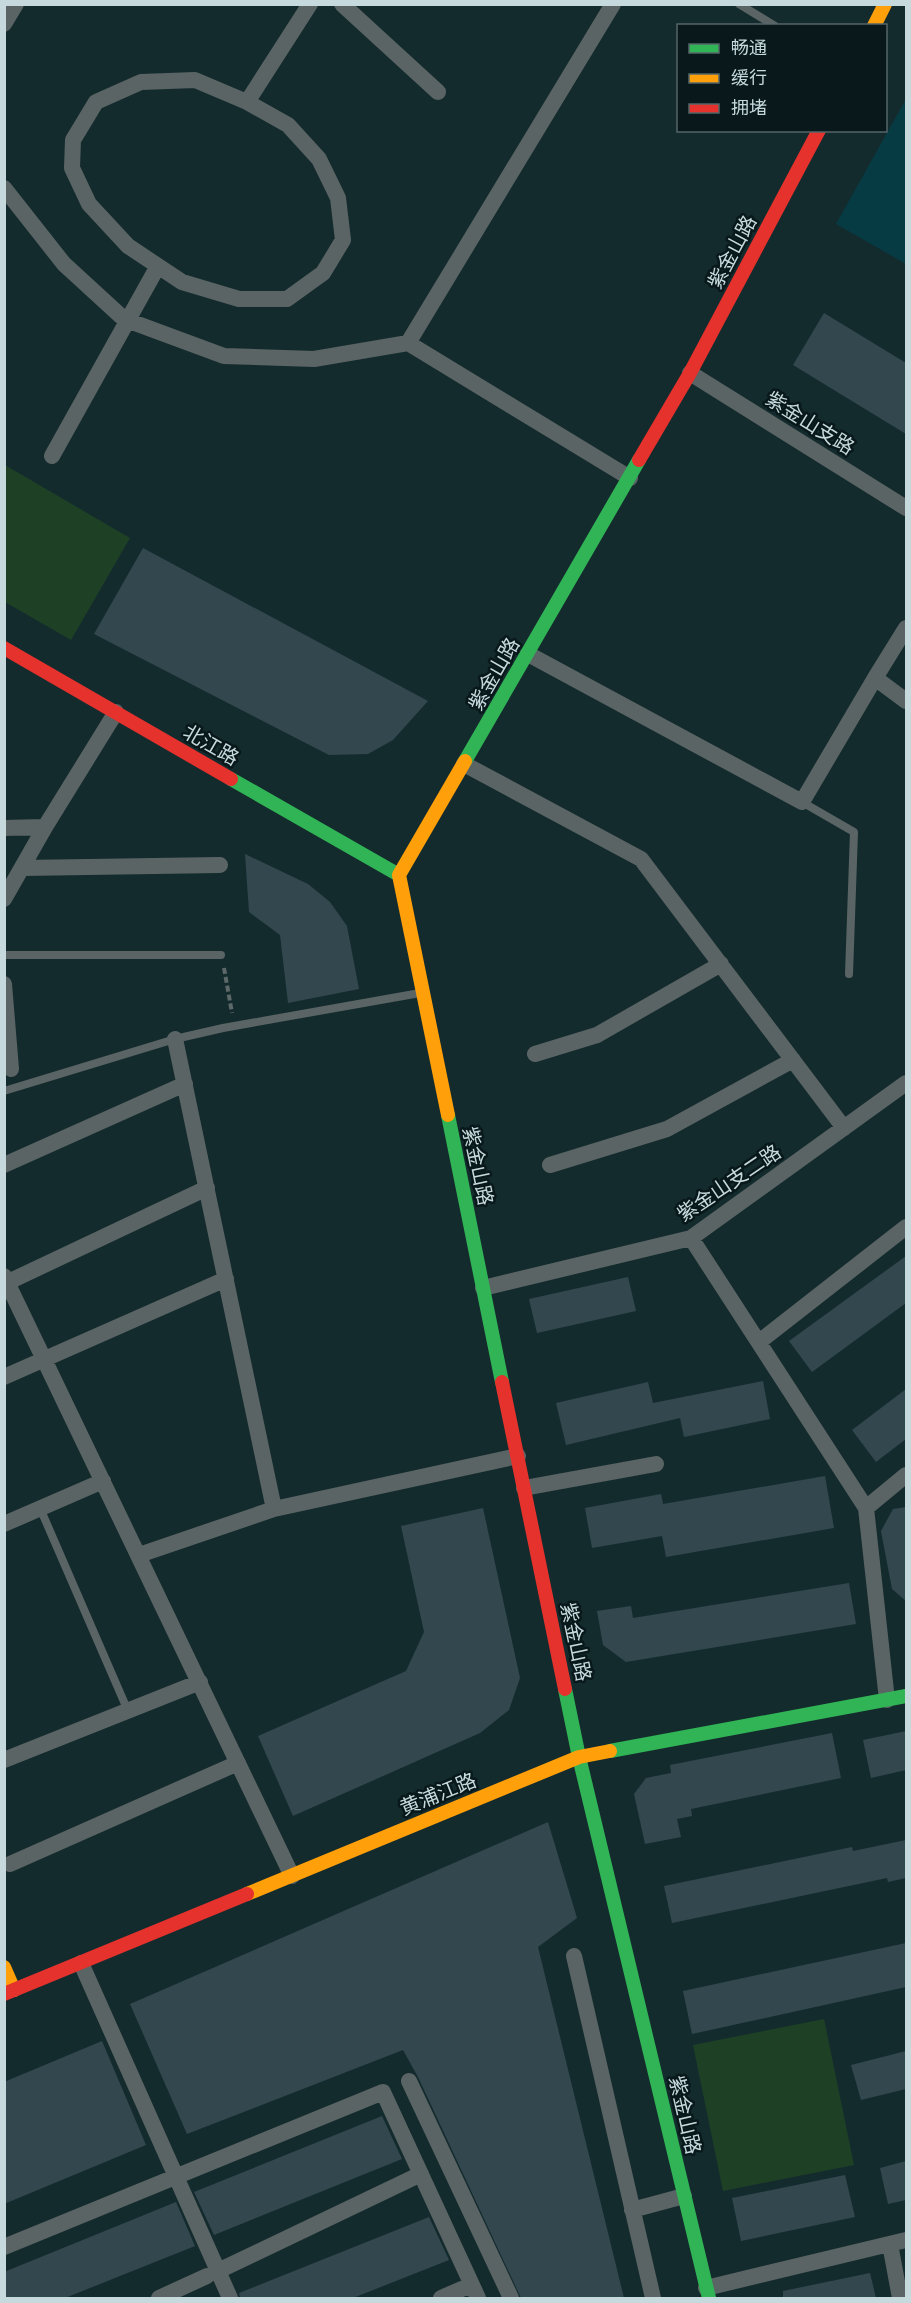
<svg xmlns="http://www.w3.org/2000/svg" width="911" height="2303" font-family="Bitter,'Noto Sans SC',serif">
<rect width="100%" height="100%" fill="#142b2e"/>
<!-- built -->
<path fill="#063b43" d="M906 99V264L836 224Z"/>
<!-- green -->
<path fill="#1e4126" d="M5 465 130 538 71 640 5 602Z
M824 2019 854 2165 723 2191 693 2045Z"/>
<!-- building -->
<path fill="#32474e" d="M824 313 906 363V434L793 365Z
M143 548 428 701 393 740 368 754 329 755 94 634Z
M245 854 308 884 330 902 347 926 359 989 288 1003 280 935 249 912Z
M906 1256V1303L812 1372 789 1341Z
M628 1277 636 1311 537 1333 529 1299Z
M763 1381 770 1419 684 1437 680 1418 566 1445 556 1403 648 1382 653 1403Z
M906 1389V1439L876 1462 852 1430Z
M825 1476 834 1528 666 1557 662 1536 592 1548 585 1508 661 1494 663 1504Z
M906 1507V1601L892 1589 881 1531 893 1509Z
M483 1508 520 1678 509 1710 480 1733 293 1816 258 1736 406 1671 424 1632 401 1526Z
M849 1583 856 1624 626 1662 603 1645 597 1611 631 1606 633 1618Z
M906 1731V1770L871 1778 863 1740Z
M832 1733 841 1778 691 1809 692 1816 677 1819 681 1837 645 1844 634 1794 646 1778 671 1773 670 1765Z
M548 1822 577 1918 538 1947 624 2298H521L418 2077 403 2050 187 2134 130 2004Z
M906 1840V1878L888 1882 887 1878 672 1923 664 1886 852 1847 853 1851Z
M906 1943V1987L692 2034 683 1991Z
M102 2041 146 2145 4 2204V2082Z
M906 2051V2089L861 2100 851 2065Z
M382 2116 402 2159 214 2235 194 2192Z
M906 2161V2200L888 2204 880 2168Z
M845 2175 855 2217 741 2241 732 2198Z
M176 2202 195 2246 65 2298H4V2272Z
M429 2217 449 2260 353 2298H240L239 2293Z
M870 2273 876 2298H783V2291Z"/>
<g fill="none" stroke-linecap="round" stroke-linejoin="round">
<!-- path -->
<path stroke="#5d6868" stroke-width="4" stroke-dasharray="6 3" stroke-linecap="butt" d="M224 968 232 1013"/>
<!-- lane -->
<path stroke="#5a6464" stroke-width="8" d="M739 4 775 26
M802 802 854 832 849 974
M4 955H221
M4 1091 175 1039 223 1028 420 993
M40 1508 128 1711"/>
<!-- street -->
<path stroke="#5a6464" stroke-width="16" d="M342 4 438 92
M4 24 16 4
M195 80 247 102 288 125 319 159 338 198 343 240 323 273 287 299H239L182 282 128 246 89 204 72 168 73 140 96 102 141 82Z
M247 102 310 4
M4 188 64 264 124 319 224 356 314 359 408 343 630 478
M408 343 613 4
M690 373 906 508
M52 456 158 266
M906 628 875 678 906 701
M528 654 802 802 875 678
M464 764 641 859 844 1128
M4 828 45 827 116 712
M22 868 220 865
M4 899 45 827
M4 984 11 1069
M175 1039 274 1509
M535 1054 597 1035 721 964
M4 1165 185 1084
M550 1165 667 1129 793 1060
M691 1238 866 1508 887 1700
M4 1276 292 1876
M4 1284 207 1188
M483 1288 691 1238 906 1083
M759 1342 906 1227
M4 1377 226 1279
M524 1488 656 1464
M866 1508 906 1475
M4 1524 103 1481
M139 1555 274 1509 518 1456
M4 1760 200 1682
M10 1864 238 1763
M574 1956 653 2298
M81 1963 230 2298
M409 2081 511 2298
M632 2210 684 2196
M890 2244 900 2298
M4 2247 383 2092 478 2298
M218 2271 421 2174
M706 2288 906 2240
M159 2298 207 2276
M441 2298 471 2285"/>
<!-- fast -->
<path stroke="#30b455" stroke-width="14" d="M465 761 639 460
M231 779 399 875
M448 1115 502 1382
M565 1689 579 1757 709 2298
M610 1751 906 1696"/>
<!-- slow -->
<path stroke="#ff9f0a" stroke-width="14" d="M874 26 885 4
M448 1115 399 875 465 761
M247 1894 579 1757 610 1751
M4 1967 14 1990"/>
<!-- jam -->
<path stroke="#e5322d" stroke-width="14" d="M639 460 690 373 819 130
M4 648 231 779
M502 1382 565 1689
M4 1994 247 1894"/>
</g>
<g text-anchor="middle" stroke-width="5" stroke-linejoin="round" paint-order="stroke">
<!-- street labels -->
<g font-size="20" fill="#c6dade" stroke="#08181b">
<text transform="translate(732 252) rotate(-62)" y="7">紫金山路</text>
<text transform="translate(810 423) rotate(32)" y="7">紫金山支路</text>
<text transform="translate(494 674) rotate(-60)" y="7">紫金山路</text>
<text transform="translate(211 745) rotate(30)" y="7">北江路</text>
<text transform="translate(478 1166) rotate(78)" y="7">紫金山路</text>
<text transform="translate(729 1183) rotate(-34)" y="7">紫金山支二路</text>
<text transform="translate(576 1642) rotate(78)" y="7">紫金山路</text>
<text transform="translate(438 1794) rotate(-22)" y="7">黄浦江路</text>
<text transform="translate(685 2115) rotate(77)" y="7">紫金山路</text>
</g>
</g>
<!-- border -->
<rect width="911" height="2303" fill="none" stroke="#c6dade" stroke-width="12"/>
<!-- legend -->
<rect x="677" y="24" width="210" height="108" fill="#08181b" stroke="#546669" stroke-width="1.5"/>
<rect x="689" y="44" width="30" height="9" fill="#30b455" stroke="#546669" stroke-width="1.5"/>
<text x="731" y="54" font-size="18" fill="#c6dade">畅通</text>
<rect x="689" y="74" width="30" height="9" fill="#ff9f0a" stroke="#546669" stroke-width="1.5"/>
<text x="731" y="84" font-size="18" fill="#c6dade">缓行</text>
<rect x="689" y="104" width="30" height="9" fill="#e5322d" stroke="#546669" stroke-width="1.5"/>
<text x="731" y="114" font-size="18" fill="#c6dade">拥堵</text>
</svg>
